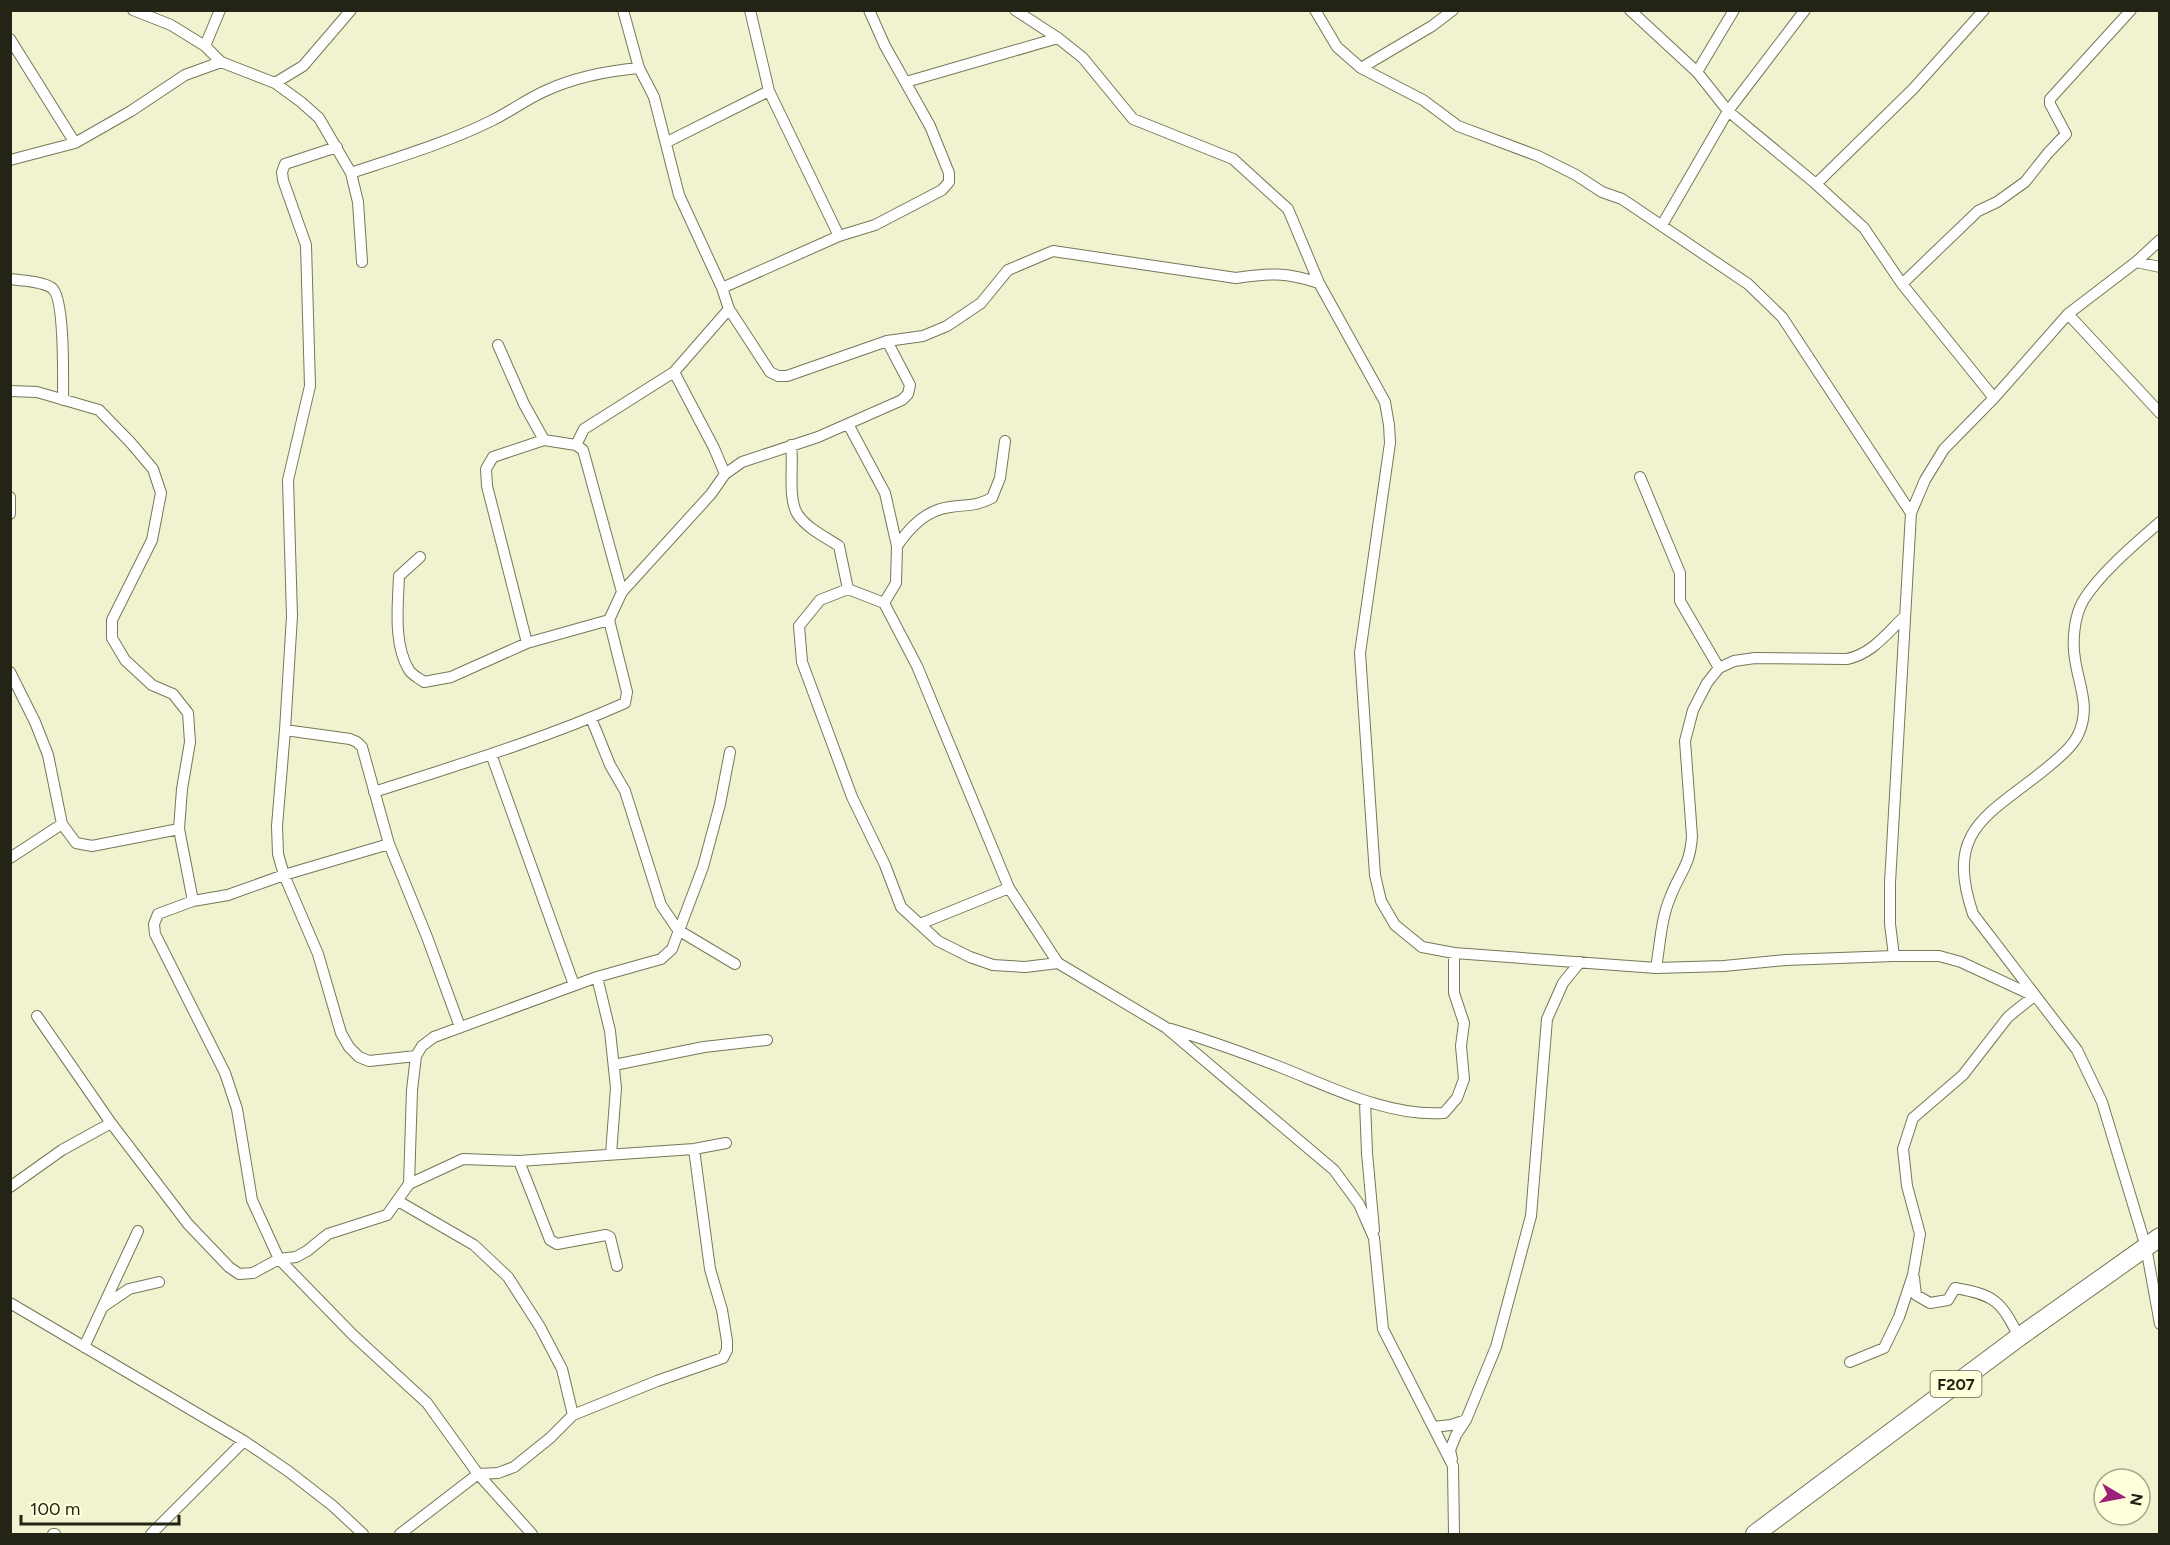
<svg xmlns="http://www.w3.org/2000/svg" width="2170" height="1545" font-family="Figtree,sans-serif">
<rect width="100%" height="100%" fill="#f1f2cf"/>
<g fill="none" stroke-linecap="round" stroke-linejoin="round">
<!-- street casing -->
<g stroke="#777759" stroke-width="12">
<path id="street" d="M133 10 171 25 205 46 221 62 275 83 301 102 319 118 351 173 358 202 362 262
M623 10 639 68 654 97 679 195 722 288 729 309 770 372 778 376H787L887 341 923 336 947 326 981 303 1008 270 1053 251 1236 278C1269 273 1286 272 1319 283
M750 10 769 91 839 236
M1015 10 1058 38 1083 58 1133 119 1233 159 1288 209 1319 283 1385 402 1389 425 1390 443 1360 653 1375 875 1381 901 1395 925 1422 947 1454 953 1656 968 1724 966 1786 960 1894 956H1939L1961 962 2034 996
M1315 10 1337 47 1361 68 1423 100 1458 126 1538 156 1576 175 1602 192 1622 199 1748 284 1782 317 1911 513
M1630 10 1697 72 1728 111 1816 184 1864 228 1902 284 1994 398
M10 39 75 143
M205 46 220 10
M1361 68 1432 26 1453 10
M1697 72 1734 10
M906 82 1058 38
M275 83 303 66 351 10
M667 142 769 91
M337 147 285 164 282 172 283 180 306 245 310 386 288 480 292 616 285 730 277 826 278 854 284 875 318 954 341 1033 349 1047 359 1057 369 1061 416 1056
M10 160 75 143 131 111 185 75 221 62
M351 173C399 157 449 142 493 120 511 111 527 99 545 91 575 77 606 71 639 68
M1816 184 1913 89 1984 10
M1662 225 1728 111 1805 10
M2136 262 2160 267
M10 279C23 281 42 281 52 288 65 298 63 381 63 400
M1902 284 1978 211 1997 202 2025 182 2048 153 2066 134 2050 104V99L2131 10
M722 288 839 236 875 225 942 190 949 182V173L930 126 885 46 869 10
M2068 314 2160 413
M498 345 524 404 544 440 576 445
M674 372 714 448 725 474
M10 391 37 392 99 410 131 443 153 469 161 493 152 540 112 620V638L125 660 152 685 173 694 188 713 190 742 182 789 179 829 193 901
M848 424 885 493 897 546 896 583 884 603
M791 445C794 464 787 499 798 515 807 528 825 537 839 546L848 589
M1640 477 1680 573V601L1719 668
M10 497V514
M2160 522C2136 543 2099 574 2083 601 2074 617 2072 642 2075 659 2079 687 2091 707 2078 735 2071 749 2055 761 2043 771 1985 817 1945 831 1973 914L2077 1050 2102 1102 2146 1247 2160 1324
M897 546C910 527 926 510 950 507 968 504 974 507 992 498L1000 478 1005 441
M420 557 399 576C398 605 393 644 409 670 412 675 419 678 424 682L451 677 527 643 609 620
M622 592 583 450 576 445 584 429 674 372 729 309
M527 643 487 486 486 469 493 457 544 440
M10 672 35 722 48 755 62 824 76 843 92 846 179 829
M591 718 610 765 625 791 661 905 678 930 735 964
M285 730 350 739 357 742 362 747 389 844 427 937 460 1027
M491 754 574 985
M374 792C458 765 544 739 625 703L627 692 609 620 622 592 711 494 725 474 742 462 818 437 902 400 908 394 910 385 887 341
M389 844 284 875 228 895 193 901 158 914 154 924 155 934 225 1073 237 1109 252 1200 279 1259 353 1335 427 1403 478 1474 532 1534
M10 858 62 824
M1009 888 1058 963 1165 1027 1334 1170 1359 1204 1374 1238 1383 1329 1453 1466 1454 1534
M920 924 1009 888 917 666 884 603 848 589 820 600 799 626 802 662 852 797 885 865 901 907 938 941 970 957 993 965 1025 967 1058 963
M1894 956 1890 924V883L1911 513 1925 480 1944 449 1994 398 2068 314 2136 262 2160 240
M1656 968C1660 945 1661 919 1670 898 1680 871 1690 867 1692 836L1685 741 1693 710 1707 683 1719 668 1734 661 1755 658 1847 659C1872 654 1887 633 1905 616
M597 977 610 1031 616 1088 611 1154
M37 1016 111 1123 188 1224 229 1267 239 1274 253 1273 279 1259 296 1257 307 1251 328 1234 387 1215 409 1184 412 1090 416 1056 422 1046 434 1037 597 977 661 959 672 949 703 867 720 804 730 752
M1171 1029C1208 1040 1244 1053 1280 1067 1331 1087 1388 1117 1444 1113L1457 1098 1464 1079 1461 1046 1464 1023 1454 993V953
M614 1065 704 1047 767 1040
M1365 1102 1367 1153 1374 1230
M519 1161 550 1240 557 1244 606 1235 610 1237 617 1266
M409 1184 463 1159 519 1161 694 1149 726 1143
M10 1187 62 1150 111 1123
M398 1201 474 1245 508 1277 540 1327 562 1369 573 1415
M1914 1278 1916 1295 1930 1303 1948 1300 1955 1288C1995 1295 2001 1301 2019 1337
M10 1303 244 1441 288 1471 333 1506 363 1534
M104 1306 129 1289 159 1282
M84 1347 138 1231
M1850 1362 1884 1348 1899 1317 1913 1275 1920 1234 1907 1186 1903 1149 1913 1118 1963 1075 2008 1017 2034 996
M1433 1427 1451 1425 1466 1420
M1452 1459 1450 1450 1456 1435 1466 1420 1496 1347 1531 1216 1547 1019 1563 983 1580 962
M53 1534H55
M151 1534 244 1441
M400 1534 478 1474 498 1473 514 1467 550 1438 573 1415 657 1381 723 1358 727 1350V1341L722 1310 710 1269 694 1149"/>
</g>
<!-- primary casing -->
<g stroke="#777759" stroke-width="20">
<path id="primary" d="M1755 1534 2019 1337 2160 1237"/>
</g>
<!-- street -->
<use href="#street" stroke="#fff" stroke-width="10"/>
<!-- primary -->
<use href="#primary" stroke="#fff" stroke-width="18"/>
</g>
<g text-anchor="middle" stroke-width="4.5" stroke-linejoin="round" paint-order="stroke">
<!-- shield labels -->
<rect fill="#ffffdc" stroke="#656551" stroke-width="1.5" x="1930.5" y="1371" width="51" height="26" rx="4.5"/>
<g font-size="16" font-weight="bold" fill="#232316">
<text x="1956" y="1390">F207</text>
</g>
</g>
<!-- border -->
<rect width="2170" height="1545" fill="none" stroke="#232316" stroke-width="24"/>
<!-- north arrow -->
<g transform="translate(2122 1497) rotate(100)"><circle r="28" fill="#ffffdc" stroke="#a7a78d" stroke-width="1.5"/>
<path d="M0-4.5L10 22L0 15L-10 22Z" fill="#9b2077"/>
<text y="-9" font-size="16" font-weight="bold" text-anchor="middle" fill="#232316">N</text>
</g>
<!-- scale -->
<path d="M21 1515v9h158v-9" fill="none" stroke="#232316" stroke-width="3"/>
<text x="30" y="1515" font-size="18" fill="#232316" stroke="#ffffdc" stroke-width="4.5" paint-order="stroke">100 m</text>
</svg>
